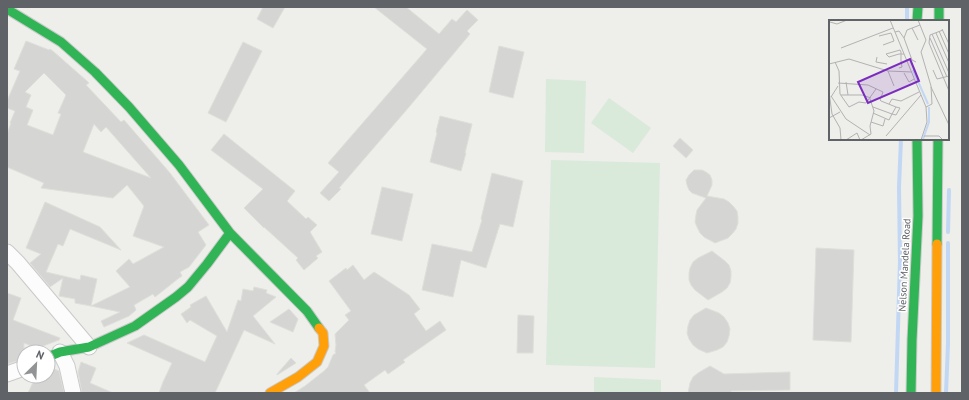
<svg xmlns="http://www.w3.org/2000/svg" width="969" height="400" font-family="'PT Sans',sans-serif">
<rect width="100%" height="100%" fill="#eeeeea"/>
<!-- green -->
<path fill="#d9eada" d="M546 79 586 81 584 153 545 152Z
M609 98 651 128 633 153 591 123Z
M551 160 660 163 655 368 546 365Z
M594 377 661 380V393H594Z"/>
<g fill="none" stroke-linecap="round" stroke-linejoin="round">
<!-- stream -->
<path stroke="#c2d7f4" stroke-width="4" d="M907 21V7
M948 232 949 190
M896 393 900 262 899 187 901 139
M946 393 948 344V243"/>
</g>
<!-- building -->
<path fill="#d5d5d3" stroke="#dededa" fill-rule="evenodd" d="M263 7H285L273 28 257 19Z
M374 7H406L439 34 452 19 456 22 467 10 478 20 467 31 470 34 409 107 339 188 341 189 329 201 320 193 339 172 328 163 427 49Z
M26 41 49 50 50 49 54 52 87 81 89 83 86 85 121 122 124 120 170 173 209 225 198 232 206 245 189 267 180 272 182 276 179 278 155 297 153 294 134 305 136 310 129 316 104 327 101 321 120 312 91 306 130 287 116 271 129 259 133 264 164 247 133 236 144 206 127 185 113 198 41 188 44 183 7 167V134L11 123H10L15 111 7 108V101L20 71 14 69ZM44 73 66 95 58 113 61 114 53 135 27 125 33 110 26 107 31 95 25 92ZM94 124 101 132 106 127 151 178 83 152Z
M243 42 262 51 226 122 208 113Z
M499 46 524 52 513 98 489 92Z
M440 116 472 124 465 153H466L461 171 430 162 437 133 436 132Z
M224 134 295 191 287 201 306 219 308 217 317 225 310 232 322 252 316 256 318 258 304 270 296 260 298 258 264 227V228L244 208 263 189 211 150Z
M680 138 693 150 686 158 673 146Z
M694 170H702L706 172 710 175 712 180V185L707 196 724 199 729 202 733 206 737 211 738 217V223L736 229 732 234 728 238 715 243 704 237 700 233 697 227 695 222 696 215 697 210 706 198 692 193 689 190 687 185 686 180 689 175Z
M492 173 523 181 513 227 500 224 486 268 461 260 453 297 422 290 432 244 472 252 482 220 481 219Z
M382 187 413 194 402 241 371 234Z
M45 202 100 227 121 250 70 229 63 246 58 244 46 272 80 280 81 275 97 279 91 306 75 303V299L59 296 63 278 50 287 30 263 41 254 26 248Z
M816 248 854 250 851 342 813 340Z
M712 251 725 261 729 265 731 271V277L730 283 727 288 722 292 708 300 695 290 691 285 689 280V273L690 268 693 262 698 258Z
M353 265 364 280 374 272 409 295 420 309 414 314 426 331 440 321 446 330 403 360 405 362 388 374 385 370 364 385 370 393H294L305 386 324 371 328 367 333 355 336 353 335 352 336 345 335 334 349 320 345 315 351 311 329 281 346 268 347 270Z
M254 287 267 290 266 293 276 297 253 316 275 344 244 330 215 393H159L163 382 172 363 127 343 144 335 205 362 217 336 190 320 187 323 181 314 191 307 190 305 206 296 227 332 238 300 241 301 243 289 253 291Z
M7 293 21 298 13 320 60 338 59 340 43 346 39 349 24 343V358L23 359 7 364Z
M706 308 719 313 724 317 728 323 730 329 729 336 727 342 723 347 717 350 707 353 698 349 693 345 689 339 687 333 688 326 690 320 694 315Z
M289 309 298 319 293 332 270 322Z
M518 315 534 316 533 353H517Z
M291 358 296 363 277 375V374Z
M81 362 96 368 90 383 113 393H82L78 372Z
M710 366 724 374 790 372V390L731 391V393H688L690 383 693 377 698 373Z
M52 368 59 371 64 393H28L36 376H48V369Z"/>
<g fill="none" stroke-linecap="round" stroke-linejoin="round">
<!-- street casing -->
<g stroke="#cacaca" stroke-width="17">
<path id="street" d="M7 252 18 263 89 347
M60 352 67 366 73 393
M7 374 24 368"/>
</g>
<!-- fast casing -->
<g stroke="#cacaca" stroke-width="11">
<path id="fast" d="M939 7V21
M7 9 61 42 95 72 129 107 179 165 230 233 307 311 319 328
M917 21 918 7
M937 244 938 139
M48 357 60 352 89 347 135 326 176 297 188 287 207 264 230 233
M911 393 912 340 918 216 917 139"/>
</g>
<!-- slow casing -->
<g stroke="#cacaca" stroke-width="11">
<path id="slow" d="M270 393 298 377 317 362 324 346 323 333 319 328
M936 393 937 244"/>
</g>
<!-- street -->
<use href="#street" stroke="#fcfcfc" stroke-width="15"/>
<!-- fast -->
<use href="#fast" stroke="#30b455" stroke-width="9"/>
<!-- slow -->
<use href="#slow" stroke="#ff9f0a" stroke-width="9"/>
</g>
<g text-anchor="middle" stroke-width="3" stroke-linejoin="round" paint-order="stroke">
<!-- street labels -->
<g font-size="10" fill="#5f6267" stroke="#fff">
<text transform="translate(904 265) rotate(-87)" y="4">Nelson Mandela Road</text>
</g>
</g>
<!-- overview -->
<g transform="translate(829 20)">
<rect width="120" height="120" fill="#eeeeea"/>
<path fill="none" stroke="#c2d7f4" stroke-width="2" d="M84 50 99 84M94 119 100 102V87"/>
<path fill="none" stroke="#b1b2b2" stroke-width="1" d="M61 0 97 87 98 102 92 120M89 0 97 20 92 32 102 66 103 84 97 87M1 2 8 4 18 0M83 8 89 20M113 9 120 24M114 10 101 15 100 23 120 71M110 11 120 34M66 12 70 11 75 18 78 10 91 5M107 13 120 43M103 14 120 53M50 16 62 13 65 21 54 25M75 18 83 40 87 42M101 18 118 57M12 28 64 8M48 37 47 42 58 44M6 42 10 51 11 74 20 87 30 82 37 83 47 69M0 44 20 39 59 51 83 52M70 48 73 47 72 41V32L71 30 57 34 60 37 70 34H75M104 50 108 59 120 56M59 51 65 66M75 53 80 62 85 59M17 62 19 75M9 63 39 65 54 72 51 80 52 81 67 87 71 88 67 95 63 94 67 87M102 67 120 105M0 72 3 94 11 108 12 120M12 75H33L42 78M2 76 17 99 41 115M2 77 9 66M60 84 63 79 72 81 90 72M44 87 63 94 60 100 44 93M0 98 11 92M42 102 54 106 56 99M57 116 92 75M95 116H110L114 120M17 120 28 113 31 120M32 120 42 114 41 106 45 91 41 79"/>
<path fill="#7b2cbf" fill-opacity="0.15" stroke="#7b2cbf" stroke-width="2" d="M81 39 90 61 39 83 29 62Z"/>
<rect width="120" height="120" fill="none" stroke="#5f6267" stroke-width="2"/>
</g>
<!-- border -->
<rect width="969" height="400" fill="none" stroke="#5f6267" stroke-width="16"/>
<!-- north arrow -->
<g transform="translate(36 364) rotate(24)"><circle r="19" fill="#ffffff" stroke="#bfc0c2"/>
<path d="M0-3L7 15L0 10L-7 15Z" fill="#919395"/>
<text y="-6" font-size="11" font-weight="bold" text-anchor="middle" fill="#5f6267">N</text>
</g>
</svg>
